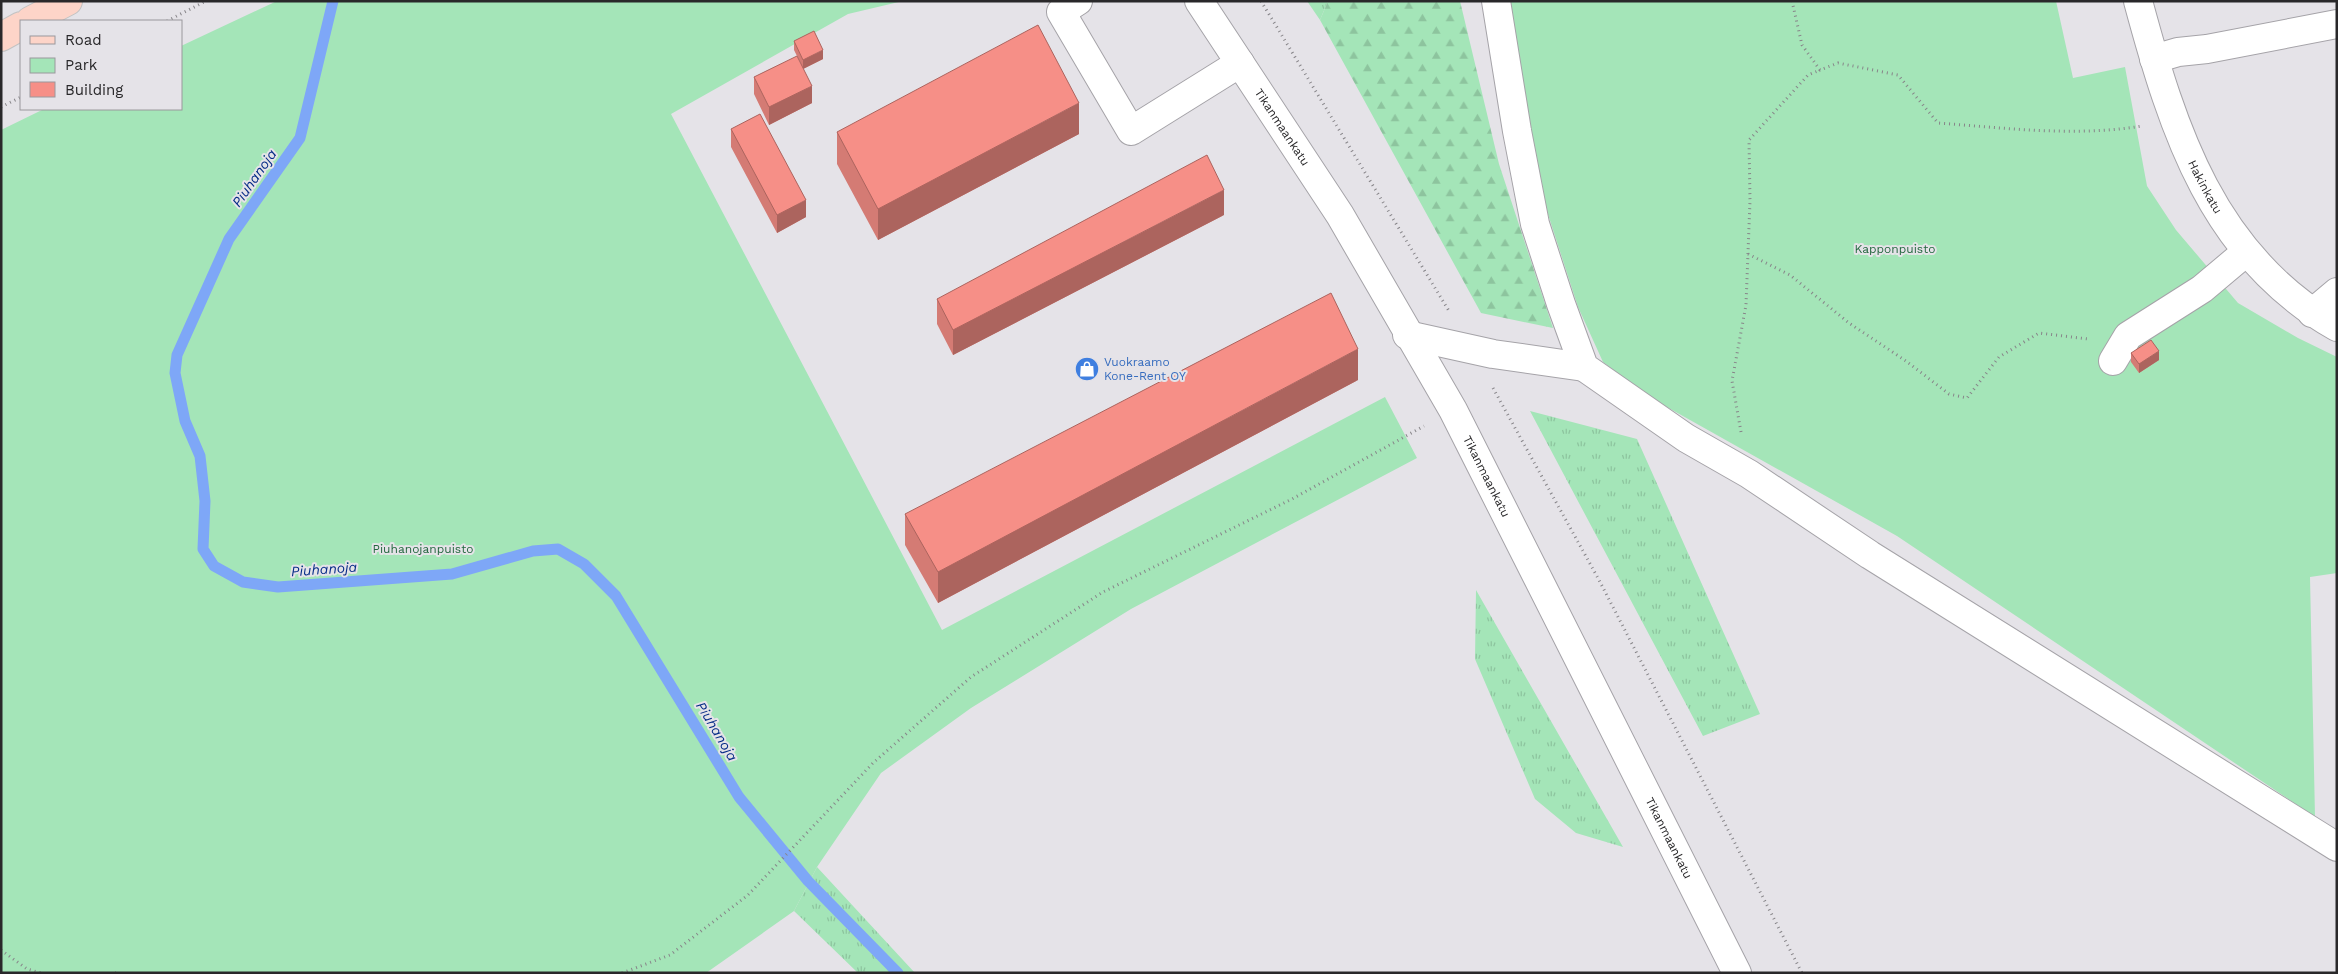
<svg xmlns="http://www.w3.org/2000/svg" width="2338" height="974" font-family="'Work Sans',sans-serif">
<defs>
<pattern id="grass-tufts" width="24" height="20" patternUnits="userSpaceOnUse" patternTransform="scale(1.25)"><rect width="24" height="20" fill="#a4e5b8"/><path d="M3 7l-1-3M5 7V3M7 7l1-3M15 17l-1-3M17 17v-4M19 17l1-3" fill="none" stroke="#8dc49e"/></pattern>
<pattern id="forest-firs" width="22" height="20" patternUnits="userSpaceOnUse" patternTransform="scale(1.25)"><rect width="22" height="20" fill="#a4e5b8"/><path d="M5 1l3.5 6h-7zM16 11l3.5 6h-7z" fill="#8dc49e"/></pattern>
</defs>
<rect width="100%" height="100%" fill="#e5e3e8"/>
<!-- grass -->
<path fill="url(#grass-tufts)" d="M1307 1H1328L1320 20Z
M1530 411 1637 439 1760 714 1703 736Z
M1476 590 1623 847 1576 833 1535 799 1475 659Z
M817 867 915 973H858L794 911Z"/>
<!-- forest -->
<path fill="url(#forest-firs)" d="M1328 1H1460L1499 164 1553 328 1481 313 1320 20Z"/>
<!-- green -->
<path fill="#a4e5b8" d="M277 1H903L848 14 671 114 942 630 1385 397 1417 458 1131 609 971 708 881 773 817 867 794 911 706 973H1V130L44 109H181V46Z
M1507 1H2056L2073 78 2125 67 2147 186 2176 230 2238 303 2298 338 2337 357V573L2310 577 2315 817 1897 536 1649 397 1603 362 1578 307 1544 202Z"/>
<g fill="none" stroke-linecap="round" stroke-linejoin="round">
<!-- stream -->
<path stroke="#7ea7f7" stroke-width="11" d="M333 1 300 138 229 239 177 355 175 373 185 421 200 456 205 501 203 549 214 566 243 582 278 587 452 574 533 551 558 549 584 564 616 596 739 797 808 881 898 973"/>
<!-- minor casing -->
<g stroke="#a5a3a8" stroke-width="30">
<g id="minor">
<path d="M1078 1 1061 12 1131 131 1240 63"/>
<path id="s1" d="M1199 1 1340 215 1453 410 1737 973"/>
<path d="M1496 1 1517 131 1535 224 1561 304 1584 367 1686 438 1749 474 1870 555 2337 847"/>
<path id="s2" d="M2138 1C2173 131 2213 257 2337 327"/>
<path d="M2154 59 2178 52 2207 49 2337 24"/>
<path d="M2312 313 2337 292"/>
<path d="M1407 335 1493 354 1584 367"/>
<path d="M2113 361 2128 336 2202 289 2246 252"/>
</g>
</g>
<!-- major casing -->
<g stroke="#c3c3c3" stroke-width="30">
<path id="major" d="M30 21 68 1
M1 37 21 26"/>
</g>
<!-- path -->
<path stroke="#878589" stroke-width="3" stroke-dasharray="1 4" stroke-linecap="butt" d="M1261 1 1449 311
M1792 1 1802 45 1820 70 1838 63 1898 75 1938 123C2006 128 2075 137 2142 126
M167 21 206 1
M1 107 21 97
M1748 254 1790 275 1849 323 1906 361 1949 394 1967 398 1999 357 2039 333 2088 339
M1493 388 1599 580 1802 973
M1741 432 1732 381 1746 305 1750 201 1749 140 1808 75 1820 70
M1 950 27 969 41 973
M115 973H119
M622 973 670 955 748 895 873 763 971 677 1103 592 1292 499 1424 426"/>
<!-- minor -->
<use href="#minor" stroke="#fff" stroke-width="28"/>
<!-- major -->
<use href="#major" stroke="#fdd4c8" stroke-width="28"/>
</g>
<!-- wall -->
<path fill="#d47b74" d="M794 41 823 59 803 69 812 103 769 125 754 94V77L801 64 794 50Z
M731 129 806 217 777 233 731 147Z
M837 132 1079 134 878 240 837 164Z
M1224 215 953 355 937 324V299Z
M2131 353 2159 360 2139 373 2131 362Z
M1358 380 938 603 905 545V514Z"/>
<!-- shaded-wall -->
<path fill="#ac645e" d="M823 50V59L803 69V60Z
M812 86V103L769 125V107Z
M1079 103V134L878 240V209Z
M1224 190V215L953 355V330Z
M806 200V217L777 233V215Z
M1358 349V380L938 603V572Z
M2159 351V360L2139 373V364Z"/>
<!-- building -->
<path fill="#f68f87" stroke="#ac645e" d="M1038 25 1079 103 878 209 837 132Z
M814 31 823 50 803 60 794 41Z
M797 56 812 86 769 107 754 77Z
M760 114 806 200 777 215 731 129Z
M1207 155 1224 190 953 330 937 299Z
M1331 293 1358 349 938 572 905 514Z
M2151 340 2159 351 2139 364 2131 353Z"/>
<!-- icons -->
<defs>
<g id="shop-disc" transform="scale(1.25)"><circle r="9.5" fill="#3f7fe0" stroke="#e5e3e8"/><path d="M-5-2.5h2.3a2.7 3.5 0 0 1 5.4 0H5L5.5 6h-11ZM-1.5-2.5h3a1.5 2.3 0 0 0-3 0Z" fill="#fff"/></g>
</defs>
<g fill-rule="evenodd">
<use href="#shop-disc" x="1087" y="369"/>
</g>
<g text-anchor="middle" stroke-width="4" stroke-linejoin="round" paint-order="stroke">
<!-- street labels -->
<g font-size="12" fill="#29282a" stroke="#e5e3e8">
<text dy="4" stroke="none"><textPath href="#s1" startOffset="151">Tikanmaankatu</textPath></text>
<text dy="4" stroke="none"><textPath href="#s2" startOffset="198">Hakinkatu</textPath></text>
<text dy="4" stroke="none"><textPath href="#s1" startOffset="556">Tikanmaankatu</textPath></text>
<text dy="4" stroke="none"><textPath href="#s1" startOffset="961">Tikanmaankatu</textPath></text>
</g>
<!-- park labels -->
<g font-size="12" fill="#24673f" stroke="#e5e3e8">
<text x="1895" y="253">Kapponpuisto</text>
<text x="423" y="553">Piuhanojanpuisto</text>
</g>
<!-- shop labels -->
<g font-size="12" fill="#366cbe" stroke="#e5e3e8" text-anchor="start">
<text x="1104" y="366">Vuokraamo<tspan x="1104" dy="14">Kone-Rent OY</tspan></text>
</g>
<!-- water labels -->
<g font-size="14" font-style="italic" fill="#052b86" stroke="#e5e3e8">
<text transform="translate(254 178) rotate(-55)" y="5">Piuhanoja</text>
<text transform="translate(324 569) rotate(-4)" y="5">Piuhanoja</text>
<text transform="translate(717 731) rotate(59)" y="5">Piuhanoja</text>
</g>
</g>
<!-- border -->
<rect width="2338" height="974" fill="none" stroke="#29282a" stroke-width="5"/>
<!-- legend -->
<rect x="20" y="20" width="162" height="90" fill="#e5e3e8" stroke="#9a989c"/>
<rect x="30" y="36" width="25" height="8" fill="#fdd4c8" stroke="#9a989c"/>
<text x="65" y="45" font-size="15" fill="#29282a">Road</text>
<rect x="30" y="58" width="25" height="15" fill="#a4e5b8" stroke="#9a989c"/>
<text x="65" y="70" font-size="15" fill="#29282a">Park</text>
<rect x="30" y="82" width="25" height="15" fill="#f68f87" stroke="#9a989c"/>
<text x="65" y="95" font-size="15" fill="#29282a">Building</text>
</svg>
